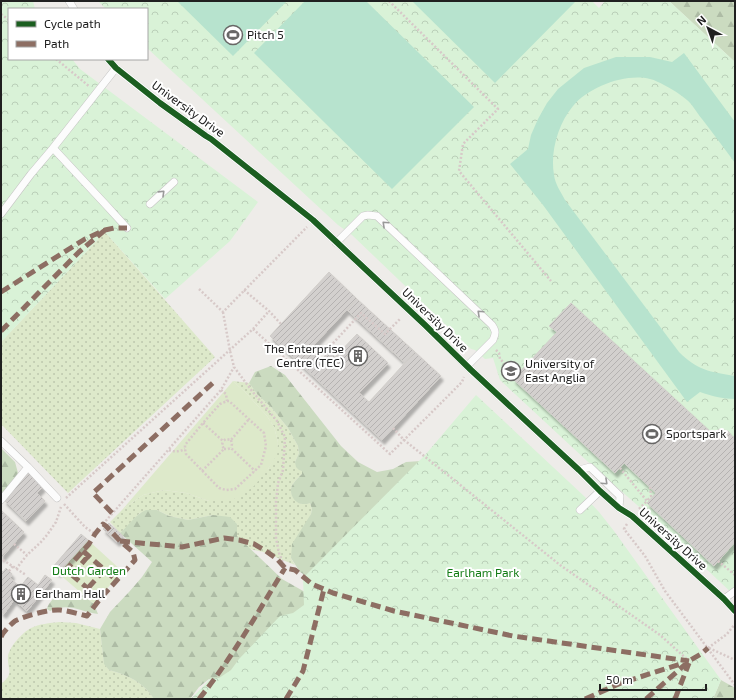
<svg xmlns="http://www.w3.org/2000/svg" width="736" height="700" font-family="'Exo 2',sans-serif">
<defs>
<pattern id="grass-dots" width="8" height="8" patternUnits="userSpaceOnUse"><rect width="8" height="8" fill="#dde9ca"/><path d="M2 2h.1M6 6h.1" fill="none" stroke="#bdc8ad" stroke-width="1.8" stroke-linecap="round"/></pattern>
<pattern id="forest-firs" width="22" height="20" patternUnits="userSpaceOnUse"><rect width="22" height="20" fill="#cbdbc0"/><path d="M5 1l3.5 6h-7zM16 11l3.5 6h-7z" fill="#aebca5"/></pattern>
<pattern id="park-crowns" width="20" height="18" patternUnits="userSpaceOnUse"><rect width="20" height="18" fill="#d9f2d7"/><path d="M2 6a3 3 0 1 1 6 0M12 15a3 3 0 1 1 6 0" fill="none" stroke="#bacfb8"/></pattern>
<pattern id="building-hatch" width="6" height="6" patternUnits="userSpaceOnUse"><rect width="6" height="6" fill="#d3d0ce"/><path d="M-1 1l2-2M0 6l6-6M5 7l2-2" fill="none" stroke="#b5b2b1"/></pattern>
<filter id="shadow"><feDropShadow dx="2.5" dy="4.5" stdDeviation="1" flood-color="#0004"/></filter>
</defs>
<rect width="100%" height="100%" fill="#eeece9"/>
<!-- grass -->
<path fill="url(#grass-dots)" d="M105 232 143 275 215 357 68 493 1 424V342Z
M233 381 249 383 258 395 271 407 288 428 298 446 299 453 295 462 302 471V474C298 478 292 483 291 489 291 492 292 496 294 498 298 505 304 504 310 503L312 509 311 514 291 558 295 565 263 552 250 549 237 536V524L213 515 188 520 169 516 157 510 140 513 126 528 120 533 110 522 122 510 143 495 164 490 186 493 209 501 268 469 276 455 278 442 274 427 267 416 246 393Z
M59 622 76 623 100 629 104 663 109 670C128 675 143 682 154 699H1V684C15 673 7 670 8 656 10 646 22 633 31 628 39 624 50 623 59 622Z"/>
<!-- forest -->
<path fill="url(#forest-firs)" d="M669 1H735V62Z
M271 366 285 375 341 446 358 462 377 472 393 469 406 462 421 461 311 579 300 572 291 558 292 544 311 514 312 509 310 503C308 504 306 504 304 504 297 505 290 497 291 489 292 483 298 478 302 474V471L299 470 296 467 295 462 299 453 298 446 288 428 271 407 258 395 249 383 255 372Z
M1 448 15 462 18 473 7 491 1 498Z
M146 510H157L169 516 188 520 213 515 230 517 237 524V536L282 579 312 596 313 610 224 683 209 679 199 687 190 699H154C143 682 128 675 109 670L104 664 100 629 110 612 129 592 142 577 152 562 120 533C129 525 135 515 146 510Z
M68 593 78 597 83 595 94 604 98 614C80 612 69 602 50 611L47 609C48 603 55 596 61 594 63 593 65 593 68 593Z
M721 680 735 688V699H713Z"/>
<!-- park -->
<path fill="url(#park-crowns)" d="M1 1H33L35 9H9V59H72L80 69 258 202 230 241 165 299 105 232 1 342Z
M98 1H592L599 8 605 1H669L735 62V596L653 519 587 461 500 380 493 358 485 359 475 350 471 349 352 235 338 225 147 48V9H106Z
M476 395 584 496 599 512 614 531 721 680 713 699H191L211 678H219L231 670 239 659 280 616 293 613 304 605 303 578 426 454Z"/>
<!-- garden -->
<path fill="#dde9ca" d="M233 381 246 393 267 416 274 427 278 442 277 455 268 469 254 486 242 495 230 501H209L186 493 164 490 143 495 122 510Z
M88 540 122 571 94 604 58 573Z"/>
<!-- pitch -->
<path fill="#b7e3ce" d="M177 1H287L233 56Z
M305 1H366L474 107 392 189 254 53Z
M412 1H576L495 83Z
M684 53 735 122V163C724 148 713 133 702 119 697 113 693 105 687 100 680 94 672 89 664 85 660 83 655 80 650 79 625 73 589 87 573 106 558 124 550 152 554 175 555 184 561 192 565 200L679 352C697 370 710 372 735 376V399C722 399 712 396 700 392L687 402 543 205 510 164 528 149 531 135 538 119 547 103 558 89 584 68 616 57H650L672 62Z"/>
<!-- building -->
<path fill="url(#building-hatch)" stroke="#d1ceca" filter="url(#shadow)" d="M329 272 357 299 311 348 322 359 329 352 335 357 357 334 388 363 359 393 369 402 415 352 441 376 382 440 270 336Z
M357 299 415 352 405 363 347 310Z
M571 303 712 433 720 429 728 431 733 437 735 436V542L714 566 647 503 656 493 624 463 615 473 513 379 557 332 549 326Z
M29 473 43 487 37 493 45 501 26 521 4 500Z
M1 510 24 532 1 558Z
M109 523 123 536 117 542 103 529Z
M81 534 88 540 58 573 52 568Z
M6 568 12 574 10 578 20 587 28 577 38 585 45 575 52 580 27 611 14 600 4 614 1 612V570L3 572Z"/>
<g fill="none" stroke-linecap="round" stroke-linejoin="round">
<!-- service casing -->
<g stroke="#c5c4c3" stroke-width="8">
<path id="service" d="M69 1 74 9
M108 59 116 68 160 103 206 136 211 139 313 220 425 325 471 370 579 470 600 491 619 508 632 516 724 599 735 611
M116 68 53 148 106 205 127 228
M150 204 174 182
M1 214 31 174 53 148
M336 243 363 216 368 215 377 216 492 325C496 331 496 333 493 340L467 366
M1 441 28 467 57 498
M579 470 590 467 620 496 619 508
M1 500 28 467
M580 510 600 491
M724 599 735 591"/>
</g>
<!-- path -->
<path stroke="#d7c9c8" stroke-width="2.5" stroke-dasharray="2 2" stroke-linecap="butt" d="M389 1 498 109 463 144 459 171 551 281
M1 14 9 20
M56 59 90 87
M199 289 223 312 307 227
M244 290 269 311 281 324
M223 312 230 351 234 367 252 391 277 421 285 437 283 470 278 483 276 502V538L279 553 285 568
M253 329 390 454 462 382 464 377
M496 350 499 353 500 359 517 375
M326 355 324 353 361 313 385 334 401 318
M221 390 226 394 227 401
M227 401H229L264 433 266 446 261 465 235 489 226 490 219 488 186 454 185 449V445L203 423 220 404Z
M203 423 223 441 226 439 231 440 249 419
M393 428 404 440 424 456 560 565 660 635 689 661
M231 440 232 444 231 448
M224 449H228L231 448 255 471
M169 450C174 452 179 452 185 449
M620 468 647 501 651 496 652 498
M202 471 224 449 222 445 223 441
M650 487 651 496
M66 498 253 329 269 311
M64 504 85 527 95 534
M639 509 647 501
M103 524 221 390 234 367
M627 524 624 529 645 556 665 591 735 685
M14 544 27 555
M3 560 26 575
M718 561 735 575
M16 569 27 555 41 542 47 535 56 522 61 507
M9 571 13 566
M708 648 727 634 735 624
M709 648 735 660"/>
<!-- service -->
<use href="#service" stroke="#fcfcfc" stroke-width="7"/>
<!-- quiet -->
<path stroke="#8d6e63" stroke-width="5" stroke-dasharray="10 5" stroke-linecap="butt" d="M1 292 85 239 105 230 114 228H127
M1 331 79 252 105 230
M112 513 93 493 216 380
M120 541 182 547 224 538 239 540 254 544 266 551 277 559 285 568 295 570 312 584 333 593 394 611 513 636 689 661
M83 551 116 580
M72 575 89 555
M88 588 105 569
M1 637C3 632 10 625 15 621 25 616 49 609 60 610 69 611 79 614 87 616L100 599 135 560 133 552 120 541 106 526 103 524 95 534 89 544 66 570 100 599
M199 699C232 658 258 612 285 568
M286 699 303 671 324 589
M585 699 621 683 687 662
M646 699 689 661 701 654 708 648
M675 699 689 663"/>
<!-- cycleway casing -->
<g stroke="#fff" stroke-width="8">
<path id="cycleway" d="M108 59 116 68 160 103 206 136 211 139 313 220 425 325 471 370 579 470 600 491 619 508 632 516 724 599 735 611"/>
</g>
<!-- cycleway -->
<use href="#cycleway" stroke="#1b5e20" stroke-width="6"/>
</g>
<!-- one-way arrows -->
<defs><path id="oneway-chevron" d="M-2-3.5L2.5 0L-2 3.5" fill="none" stroke-width="1.6" stroke-linecap="round" stroke-linejoin="round"/></defs>
<g stroke="#999">
<use href="#oneway-chevron" transform="translate(162 193) rotate(-44)"/>
<use href="#oneway-chevron" transform="translate(385 224) rotate(-137)"/>
<use href="#oneway-chevron" transform="translate(480 313) rotate(-137)"/>
<use href="#oneway-chevron" transform="translate(605 482) rotate(43)"/>
</g>
<!-- icons -->
<defs>
<g id="stadium-ring" transform="scale(1)"><circle r="9.5" fill="#fff" stroke="#686766" stroke-width="1.5"/><path d="M0-5a6.5 5 0 1 0 0 10a6.5 5 0 1 0 0-10ZM-3.5-1.8h7v3.6h-7Z" fill="#686766"/></g>
<g id="building-ring" transform="scale(1)"><circle r="9.5" fill="#fff" stroke="#686766" stroke-width="1.5"/><path d="M-4-6H4V6H1V3H-1V6H-4ZM-2.5-4.3h1.7v1.8h-1.7ZM.8-4.3h1.7v1.8H.8ZM-2.5-1h1.7V.8h-1.7ZM.8-1h1.7V.8H.8Z" fill="#686766"/></g>
<g id="university-ring" transform="scale(1)"><circle r="9.5" fill="#fff" stroke="#686766" stroke-width="1.5"/><path d="M0-5L7-2L0 1L-7-2ZM-4 1L0 2.5L4 1V4Q0 6-4 4Z" fill="#686766"/></g>
</defs>
<g fill-rule="evenodd">
<use href="#stadium-ring" x="233" y="35"/>
<use href="#building-ring" x="358" y="356"/>
<use href="#university-ring" x="511" y="371"/>
<use href="#stadium-ring" x="652" y="434"/>
<use href="#building-ring" x="21" y="594"/>
</g>
<g text-anchor="middle" stroke-width="4" stroke-linejoin="round" paint-order="stroke">
<!-- poi labels -->
<g font-size="12" fill="#202020" stroke="#fff" text-anchor="start">
<text x="247" y="39">Pitch 5</text>
<text x="344" y="353" text-anchor="end">The Enterprise<tspan x="344" dy="14">Centre (TEC)</tspan></text>
<text x="525" y="368">University of<tspan x="525" dy="14">East Anglia</tspan></text>
<text x="666" y="438">Sportspark</text>
<text x="35" y="598">Earlham Hall</text>
</g>
<!-- street labels -->
<g font-size="12" fill="#202020" stroke="#fff">
<text transform="translate(188 109) rotate(36)" y="4">University Drive</text>
<text transform="translate(435 320) rotate(44)" y="4">University Drive</text>
<text transform="translate(673 539) rotate(42)" y="4">University Drive</text>
</g>
<!-- park labels -->
<g font-size="12" fill="#117b14" stroke="#fff">
<text x="89" y="575">Dutch Garden</text>
<text x="483" y="577">Earlham Park</text>
</g>
</g>
<!-- border -->
<rect width="736" height="700" fill="none" stroke="#202020" stroke-width="4"/>
<!-- legend -->
<rect x="8" y="8" width="140" height="52" fill="#ffffff" stroke="#a6a6a6"/>
<rect x="16" y="21" width="20" height="6" fill="#1b5e20" stroke="#a6a6a6"/>
<text x="44" y="28" font-size="12" fill="#202020">Cycle path</text>
<rect x="16" y="41" width="20" height="6" fill="#8d6e63" stroke="#a6a6a6"/>
<text x="44" y="48" font-size="12" fill="#202020">Path</text>
<!-- north arrow -->
<g transform="translate(708 28) rotate(319)" stroke="#ffffff" stroke-width="3" paint-order="stroke">
<path d="M0-3L7 15L0 10L-7 15Z" fill="#202020"/>
<text y="-6" font-size="11" font-weight="bold" text-anchor="middle" fill="#202020">N</text>
</g>
<!-- scale -->
<path d="M600 684v6h106v-6" fill="none" stroke="#202020" stroke-width="2"/>
<text x="606" y="684" font-size="12" fill="#202020" stroke="#ffffff" stroke-width="3" paint-order="stroke">50 m</text>
</svg>
